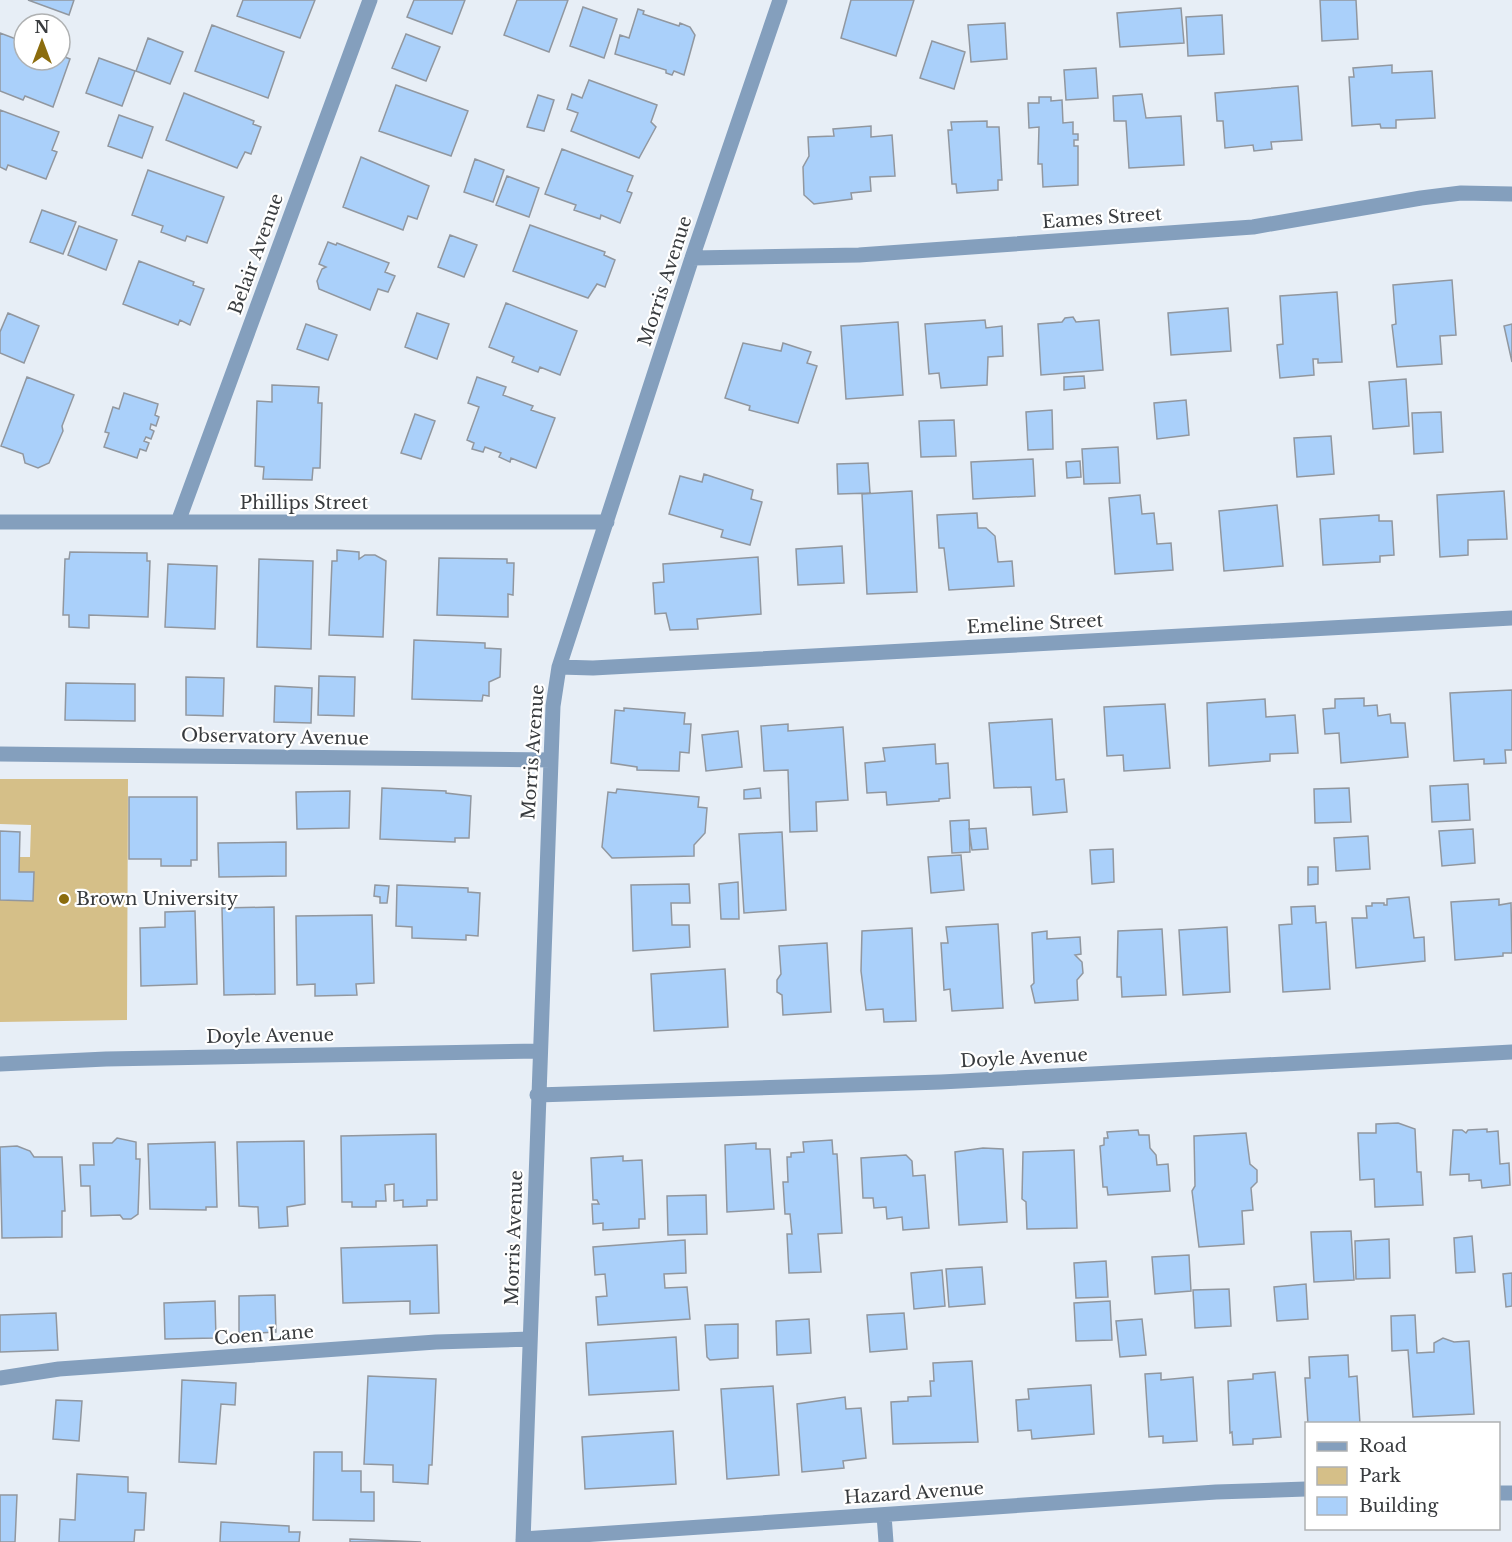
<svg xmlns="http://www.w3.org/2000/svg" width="1512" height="1542" font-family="'Libre Baskerville',serif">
<rect width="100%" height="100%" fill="#e7eef6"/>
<!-- green -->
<path fill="#d5bf88" d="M0 779H128L127 1020 0 1022V900L33 901 34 873 19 872V857H30L31 825 0 824Z"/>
<!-- building -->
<path fill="#aad0fa" stroke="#91979f" stroke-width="1.5" d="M28 0H74L69 15Z
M243 0H315L300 38 237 16Z
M414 0H465L452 34 407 17Z
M517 0H568L549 52 504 35Z
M851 0H914L896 56 841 38Z
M1320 0H1356L1358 39 1322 41Z
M583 7 617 19 604 58 570 46Z
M1181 8 1184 43 1120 47 1117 13Z
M638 9 644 11 643 14 679 26 680 23 690 27 695 35 684 75 674 71 672 75 666 73V70L615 54 620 35 629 38Z
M1222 15 1224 54 1188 56 1186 17Z
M1005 23 1007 59 971 62 968 25Z
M212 25 284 52 268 98 195 71Z
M0 33 24 42V60H60V55L70 59 53 107 25 96 23 100 0 91Z
M406 34 440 47 426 81 392 68Z
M148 38 183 52 170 84 136 71Z
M932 41 965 52 954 89 920 78Z
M99 58 135 71 122 106 86 93Z
M1392 65V73L1432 71 1435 118 1396 120V128H1381L1380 124 1352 126 1349 77H1354L1353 68Z
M1096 68 1098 98 1066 100 1064 70Z
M589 80 657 105 651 122 656 127 639 158 571 131 578 113 567 109 572 94 582 98Z
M396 85 468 111 451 156 379 131Z
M1298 86 1302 140 1271 142 1272 149 1254 151 1253 145 1225 148 1223 121H1217L1215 93Z
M184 93 254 121 253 124 261 127 251 154 245 152 237 168 166 140Z
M1142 94 1146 118 1181 116 1184 165 1129 168 1126 121H1114L1113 96Z
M538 95 554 100 544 131 527 127Z
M1039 97H1051V101L1062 100 1063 123 1073 122V134H1078V140H1074V146H1078V185L1043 187 1042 164H1038L1039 127 1029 128 1028 103H1039Z
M0 110 59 132 52 150 57 152 46 179 8 165 6 170 0 167Z
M119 115 153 127 142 158 108 146Z
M987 121V127H999L1002 180H998V190L957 193 956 184H952L948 130H952L951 122Z
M871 126V137L892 135 895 176 870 177 871 191 851 193 852 199 814 204 804 195 803 167 809 156 808 137 834 136 833 129Z
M562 149 633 176 627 191 632 193 620 223 601 215 600 219 574 210 576 205 545 194Z
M361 157 429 186 417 219 408 216 403 230 343 207Z
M475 159 504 170 493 202 464 192Z
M148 170 224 197 207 243 187 236 185 241 161 232 163 226 132 215Z
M507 176 539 188 529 217 496 205Z
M42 210 76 222 63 254 30 242Z
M530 225 605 252 604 255 615 260 605 287 597 284 588 298 513 271Z
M79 226 117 240 106 270 68 255Z
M450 235 477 245 464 277 438 267Z
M328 242 336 245 337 243 389 263 385 272 395 276 388 292 378 289 370 310 319 289 317 281 322 269 326 267 319 264Z
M139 261 194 282 193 285 204 289 190 325 180 320 178 325 123 304Z
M1452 280 1456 335 1440 336 1442 364 1397 367 1392 325 1396 324 1393 285Z
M1337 292 1342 362 1318 363V359H1313L1314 375 1280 378 1277 345 1283 344 1280 296Z
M506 303 577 331 560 375 540 367 538 372 512 362 514 357 489 347Z
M1228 308 1231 351 1171 355 1168 313Z
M8 313 39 326 24 363 0 353V332Z
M417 313 449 324 437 359 405 347Z
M1073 317 1076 322 1099 320 1103 370 1041 375 1038 324 1062 322 1065 318Z
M985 320 986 328 1002 326 1003 356 988 357 987 385 941 388 939 373 929 374 925 324Z
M898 322 903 395 846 399 841 326Z
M306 324 337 335 328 360 297 349Z
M1512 324V362L1504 326Z
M743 343 781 351 783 343 811 352 807 363 817 366 798 423 749 410 750 406 725 398Z
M1084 376 1085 388 1064 390V377Z
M27 377 74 395 62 426 63 431 49 463 38 468 25 463 23 454 1 446Z
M477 377 506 387 503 395 533 406 531 410 555 418 536 468 511 458 510 462 499 457 501 453 485 447 483 452 472 449 474 443 467 440 479 407 468 403Z
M1406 379 1409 426 1373 429 1369 382Z
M272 385 319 387 318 403H322L320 468H313L312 480 263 479 264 467 255 466 257 401 272 402Z
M124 393 158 404 155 415 159 417 156 426 151 424 150 429 154 431 151 439 146 437 144 441 149 443 146 451 140 449 137 458 104 447 109 433 105 432 113 407 119 409Z
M1186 400 1189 435 1157 439 1154 403Z
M1052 410 1053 449 1028 450 1026 412Z
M1441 412 1443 452 1414 454 1412 413Z
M415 414 435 421 421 459 401 453Z
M954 420 956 456 921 457 919 421Z
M1331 436 1334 474 1297 477 1294 438Z
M1118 447 1120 483 1084 484 1082 449Z
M1033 459 1035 496 973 499 971 462Z
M1080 461 1081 477 1067 478 1066 462Z
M868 463 870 493 838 494 837 464Z
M704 474 753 490 751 499 762 502 750 545 721 537 723 530 669 514 680 476 702 482Z
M912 491 917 592 867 594 862 494Z
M1504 491 1507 539 1468 540V555L1440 557 1437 495Z
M1140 495 1142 514 1154 513 1157 544 1171 543 1173 570 1115 574 1109 498Z
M1277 505 1283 566 1224 571 1219 511Z
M977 513 978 528H986L995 536 998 562 1012 561 1014 586 949 590 944 548H939L937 515Z
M1379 515V521H1392L1394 555 1380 556V562L1323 565 1320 519Z
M842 546 844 583 798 585 796 549Z
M337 550 359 552V559L365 555H375L386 561 383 637 329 635 332 561H337Z
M70 552 147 553V561H150L148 617 89 615V628L69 627V615H63L65 559H69Z
M758 557 761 614 697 619 698 629 670 630 666 613 655 614 653 583 664 582 663 564Z
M439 558 507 559V563H514L513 595 508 594V617L437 615Z
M259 559 313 561 311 649 257 647Z
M168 564 217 566 215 629 165 627Z
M414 640 485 643V648L501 649 500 677 489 682V696L483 695 482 701 412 699Z
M319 676 355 677 354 716 318 715Z
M186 677 224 678 223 716 186 715Z
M66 683 135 684V721L65 720Z
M275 686 312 688 311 723 274 722Z
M1512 690V750H1505L1506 763 1484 764V759L1454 761 1450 693Z
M1364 698V706L1377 705 1378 716 1390 714 1391 723H1405L1408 757 1341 763 1339 733 1325 734 1323 709 1335 708V699Z
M1265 699 1266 717 1295 715 1298 753 1270 754V761L1209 766 1207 703Z
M1165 704 1170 768 1124 771 1123 755 1107 756 1104 707Z
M624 708 685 713 684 724H691L689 753 680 752 679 771 637 770V767L611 763 615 710 624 711Z
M1052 719 1056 780 1064 779 1067 812 1033 815 1031 787 994 788 989 723Z
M788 724V731L843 727 848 800 816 802 817 831 790 832 788 770 764 771 761 726Z
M738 731 742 767 706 771 702 735Z
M935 744 936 764 948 763 950 798 939 799V801L887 805 886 792 867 793 865 763 885 761 883 748Z
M1468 784 1470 820 1432 822 1430 786Z
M382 788 446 791V793L471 796 469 838H455V842L380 839Z
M760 788 761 798 744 799V790Z
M1349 788 1351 822 1315 823 1314 789Z
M617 789 699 797 698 807 707 808 705 833 694 845V856L612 858 602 847 608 792 616 793Z
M350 791 349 828 297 829 296 792Z
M129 797H197V860H191V866H161V859H129Z
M969 820 970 852 952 853 950 821Z
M986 828 988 849 972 850 969 829Z
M1473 829 1475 863 1442 866 1439 831Z
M0 831 20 832 19 872H34L33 901 0 900Z
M782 832 786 910 744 913 739 834Z
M1368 836 1370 869 1336 871 1334 838Z
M286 842V876L219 877 218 843Z
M1113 849 1114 882 1092 884 1090 850Z
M961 855 964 890 931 893 928 857Z
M1308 867H1318V884L1308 885Z
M738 882 739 919H721L719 884Z
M689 884 690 903H671L672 925H689L690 947 633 951 631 885Z
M375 885 389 886 387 903H380V897L374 896Z
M397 885 468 888V892L480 893 478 936 466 935V940L412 938V927L396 926Z
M1409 897 1414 938 1424 937 1425 961 1356 968 1352 918H1367L1366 906H1372V903H1384V905H1387V899Z
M1499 899V905L1511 903 1512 953H1503V956L1455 960 1451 902Z
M1315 906 1316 923 1326 922 1330 989 1283 992 1279 925 1292 924 1291 907Z
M274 907 275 994 224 995 222 908Z
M195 911 197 984 141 986 140 928 165 927V912Z
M372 915 374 983 356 984 357 995 315 996V984L297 985 296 916Z
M998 924 1003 1008 952 1011 950 989 944 990 941 943H948L946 927Z
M1227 927 1230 992 1183 995 1179 930Z
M912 928 916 1021 884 1022 883 1009 866 1010 861 971 862 931Z
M1162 929 1166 995 1122 997 1121 977H1117L1118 931Z
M1047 931V939L1080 937 1081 954 1075 955 1082 962 1083 973 1077 980 1078 1000 1035 1003 1031 986 1034 983 1032 933Z
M827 943 831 1012 783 1015 782 995 777 992V980L781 974 779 946Z
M725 969 728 1027 654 1031 651 974Z
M1398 1123 1415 1129 1417 1172H1421L1423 1205 1375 1207 1374 1179 1360 1180 1358 1133H1376V1124Z
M1487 1129V1132L1498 1131 1500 1164 1509 1163 1510 1185 1482 1188 1481 1180 1469 1181V1174L1450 1175 1453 1130H1462L1466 1133 1468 1130Z
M1138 1130 1139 1135H1149L1150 1148 1156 1155 1157 1165 1168 1164 1170 1191 1108 1195 1107 1187H1103L1100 1146 1104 1145V1138H1108L1107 1132Z
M1246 1133 1250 1164 1257 1170V1182L1251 1188 1253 1210 1242 1211 1244 1244 1199 1247 1192 1191 1195 1186 1194 1136Z
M436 1134 437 1200H427V1206L403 1207V1200L394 1201V1184L385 1185 386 1201H376V1207H352V1202H342L341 1136Z
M117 1138 136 1142V1159H140L138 1214 131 1219H123L120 1215 91 1216 90 1186H81L80 1165H94L93 1143H112Z
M832 1140 833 1154H837L842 1233 818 1234 821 1272 789 1273 787 1234H792L790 1214H785L783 1182H788L787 1157H791V1153L804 1152 803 1142Z
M304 1141 305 1204 287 1207 288 1226 259 1228 258 1207 239 1206 237 1142Z
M215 1142 217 1207H206V1210L150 1209 148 1144Z
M756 1143V1149H770L774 1209 727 1212 725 1145Z
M17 1146 30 1151 34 1157H62L65 1211H62V1237L2 1238 0 1147Z
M983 1148 1003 1149 1007 1222 959 1225 955 1152Z
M1074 1150 1077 1228 1027 1229 1026 1202 1022 1199 1023 1152Z
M906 1155 912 1161 913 1176 925 1175 929 1228 903 1230 902 1217 887 1219 886 1207 874 1208 873 1198H863L861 1158Z
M623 1156V1161L642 1160 645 1219H639V1228L603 1230V1223L593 1224 592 1204H599L597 1200H593L591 1158Z
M706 1195 707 1234 668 1235 667 1196Z
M1351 1231 1354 1280 1314 1282 1311 1232Z
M1472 1236 1475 1272 1456 1273 1454 1238Z
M1389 1239 1390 1278 1356 1279 1355 1241Z
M685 1240 686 1273 664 1274 665 1288 687 1287 690 1319 598 1325 596 1297 607 1296 605 1274 595 1275 593 1247Z
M437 1245 439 1313 410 1314V1301L343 1303 341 1248Z
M1189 1255 1191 1291 1155 1294 1152 1257Z
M1106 1261 1108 1297 1076 1298 1074 1263Z
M982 1267 985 1304 949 1307 946 1269Z
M942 1270 945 1306 914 1309 911 1273Z
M1512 1273V1306L1506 1307 1503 1274Z
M1306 1284 1308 1319 1277 1321 1274 1287Z
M1229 1289 1231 1326 1195 1328 1193 1290Z
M275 1295 276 1332 239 1334V1296Z
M215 1301 216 1338 165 1339 164 1303Z
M1110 1301 1112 1340 1076 1341 1074 1303Z
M56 1313 58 1350 0 1352V1315Z
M904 1313 907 1349 870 1352 867 1315Z
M1415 1315 1417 1353 1434 1352V1343L1443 1338 1454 1342 1469 1341 1474 1414 1413 1417 1408 1350 1392 1351 1391 1316Z
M809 1319 811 1353 777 1355 776 1321Z
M1142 1319 1146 1355 1120 1357 1116 1321Z
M738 1324V1358L710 1360 707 1357 705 1325Z
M676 1337 679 1390 589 1395 586 1343Z
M1348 1355 1349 1377 1357 1376 1360 1424H1308L1305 1378H1310L1309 1357Z
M972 1361 978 1442 893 1444 891 1402 908 1401V1397L931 1396 930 1381H934L933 1363Z
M1275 1372 1281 1437 1253 1439V1444L1233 1445 1232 1432 1230 1433 1228 1381 1253 1379V1374Z
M1161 1373V1380L1193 1377 1197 1441 1163 1443V1436L1149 1437 1145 1374Z
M368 1376 436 1379 432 1465H429L428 1484 393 1482V1465L364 1464Z
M182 1380 236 1383 235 1405 221 1404 216 1464 179 1462Z
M1091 1385 1094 1434 1032 1439 1031 1430 1018 1431 1016 1400 1029 1399 1028 1389Z
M773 1386 779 1475 727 1479 721 1389Z
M845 1397 846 1409 861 1408 866 1458 843 1461 844 1468 802 1472 797 1404Z
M56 1400 82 1401 79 1441 53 1439Z
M673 1431 676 1484 585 1489 582 1437Z
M314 1452H342V1471H361V1492H374V1521L313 1520Z
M77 1474 128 1477V1492L146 1493 144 1530H135L134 1542H59L60 1519 75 1520Z
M0 1495H17L15 1542H0Z
M221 1522 289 1526V1532H300L299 1542H220Z
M350 1539 421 1542H350Z"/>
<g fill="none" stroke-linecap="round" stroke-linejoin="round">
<!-- minor -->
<path stroke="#849fbd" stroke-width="15" d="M692 258 859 255 1253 227 1421 198 1461 193 1512 194
M0 522H607
M178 522 370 0
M559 667 593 668 1512 618
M0 754 551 760
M0 1064 106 1059 540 1051
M537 1095 941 1082 1512 1052
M0 1378 59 1369 436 1342 530 1339
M1498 1493H1512
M884 1515 886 1542
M523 1539 1216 1492 1306 1489
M523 1542 551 760 553 706 559 667 692 258 780 0"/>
</g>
<!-- markers -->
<circle fill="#8b6c0d" stroke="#fff" stroke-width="2" cx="64" cy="899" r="6"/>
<g text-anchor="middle" stroke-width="4.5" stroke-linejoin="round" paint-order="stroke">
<!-- street labels -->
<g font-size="18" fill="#383b3e" stroke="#fff">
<text transform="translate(1102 218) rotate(-4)" y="6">Eames Street</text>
<text transform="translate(256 254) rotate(-70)" y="6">Belair Avenue</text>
<text transform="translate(665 281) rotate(-72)" y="6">Morris Avenue</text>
<text x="304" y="509">Phillips Street</text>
<text transform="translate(1035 624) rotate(-3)" y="6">Emeline Street</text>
<text transform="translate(275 737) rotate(1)" y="6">Observatory Avenue</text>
<text transform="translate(533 752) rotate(-86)" y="6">Morris Avenue</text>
<text transform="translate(270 1036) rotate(-1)" y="6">Doyle Avenue</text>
<text transform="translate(1024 1058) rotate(-3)" y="6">Doyle Avenue</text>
<text transform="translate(514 1238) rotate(-88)" y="6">Morris Avenue</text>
<text transform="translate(264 1335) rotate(-4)" y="6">Coen Lane</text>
<text transform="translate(914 1493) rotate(-4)" y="6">Hazard Avenue</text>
</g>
<!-- poi labels -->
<g font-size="18" fill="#383b3e" stroke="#fff" text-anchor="start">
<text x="76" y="905">Brown University</text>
</g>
</g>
<!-- legend -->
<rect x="1305" y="1422" width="195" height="108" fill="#ffffff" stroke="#afb1b2" stroke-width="1.5"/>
<rect x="1317" y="1442" width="30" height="9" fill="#849fbd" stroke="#afb1b2" stroke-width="1.5"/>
<text x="1359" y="1452" font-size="18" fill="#383b3e">Road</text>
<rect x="1317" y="1467" width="30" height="18" fill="#d5bf88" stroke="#afb1b2" stroke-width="1.5"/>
<text x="1359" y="1482" font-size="18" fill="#383b3e">Park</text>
<rect x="1317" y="1497" width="30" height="18" fill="#aad0fa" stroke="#afb1b2" stroke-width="1.5"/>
<text x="1359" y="1512" font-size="18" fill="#383b3e">Building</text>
<!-- north arrow -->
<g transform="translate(42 42)"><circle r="28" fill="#ffffff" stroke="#afb1b2" stroke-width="1.5"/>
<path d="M0-4.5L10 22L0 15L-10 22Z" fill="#8b6c0d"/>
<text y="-9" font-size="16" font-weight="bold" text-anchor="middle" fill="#383b3e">N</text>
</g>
</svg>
